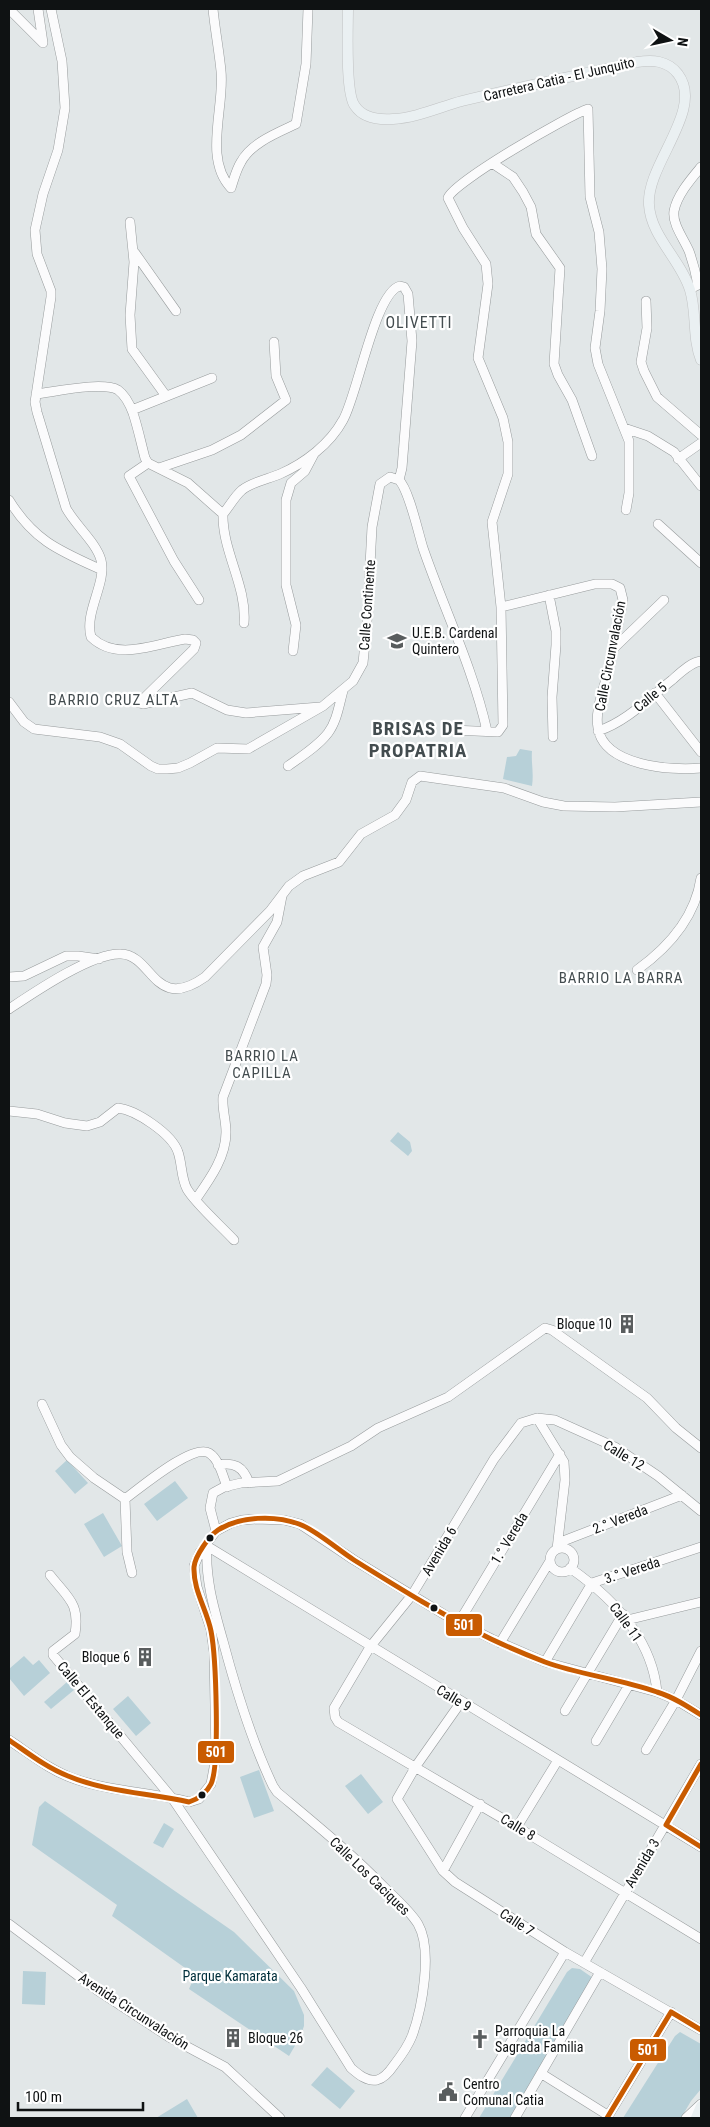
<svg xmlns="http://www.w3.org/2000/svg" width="710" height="2127" font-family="'Roboto Condensed',sans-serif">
<rect width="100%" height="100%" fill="#e2e7e8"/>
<!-- green -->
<path fill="#b7d0d8" d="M520 749 532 751C531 763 534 773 532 786L503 779 507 757 516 756Z
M398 1132 410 1142 412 1151 408 1156 390 1141Z
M67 1460 88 1483 75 1494 55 1471Z
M175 1481 188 1498 157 1521 144 1504Z
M103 1513 122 1546 104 1557 84 1524Z
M24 1656 33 1665 39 1660 50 1673 24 1696 9 1678V1669Z
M67 1682 74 1690 51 1709 44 1702Z
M128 1696 151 1723 136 1736 113 1709Z
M259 1770 274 1811 254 1818 240 1777Z
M361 1774 383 1802 368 1814 345 1786Z
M45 1801 234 1932 294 1991 304 2015V2026L300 2037 289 2056 189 1989 195 1975 112 1916 117 1905 32 1845 39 1807Z
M164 1823 174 1829 163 1848 153 1843Z
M572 1968 580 1969 593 1978 513 2118H479L567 1972Z
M23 1971 46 1972 45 2005 22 2004Z
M680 2032 701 2044V2089L691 2101 681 2118H623L675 2036Z
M327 2067 355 2091 340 2109 311 2085Z
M187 2099 198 2118H156Z"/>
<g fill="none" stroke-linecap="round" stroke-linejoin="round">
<!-- minor casing -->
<g stroke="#979b9c" stroke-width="10">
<path id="minor" d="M9 9 43 43 38 9
M51 9 62 61 65 108 58 150 43 194 35 230 37 254 51 291V297L35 402 37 412 66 508C75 525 96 542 101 560 107 583 84 612 91 637 117 662 154 644 185 639L193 640 196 643 194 649 139 703
M213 9C215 30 219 50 221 71 225 106 203 159 231 188 234 179 236 170 241 162 251 143 277 133 296 124L306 64 308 9
M492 163 513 177 523 192 531 207 536 234 560 268 554 364 558 375 572 400 592 456
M130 222 134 262 130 315 132 349 166 396
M135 253 176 311
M690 289 698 285C696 274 693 262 689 251 684 239 672 224 674 211 677 195 691 179 701 167
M646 301 647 328 641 362 644 371 657 397 701 435
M36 394C54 392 103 381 118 390 125 395 130 405 133 413 138 428 141 443 145 458L148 463 188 483 223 514
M132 410 212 378
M624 428 648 436 674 452 701 486
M678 459 701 443
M148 463 129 476 174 561 199 600
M159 468 212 450 241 435 286 400 276 376 274 342
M9 500C34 541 60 551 102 570
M223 514C229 507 234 497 242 490 252 482 268 479 280 474 305 463 330 444 343 420 357 397 375 292 400 286L404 287 408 294 412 341 402 468 399 480
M223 514C222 551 247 586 244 623
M658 524 701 563
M549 595 556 631V645L552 697 553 737
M501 607 595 584H612L620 588 623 600C618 626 612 652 606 679 602 694 595 712 598 728 604 766 671 771 701 768
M612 650 664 600
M293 651 296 625 286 585V500L291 483 305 471 314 454
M655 693 701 752
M122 698 143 704 192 693 227 710 246 713 320 707
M9 702 24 722 34 729 100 737 120 744 151 766 158 769H167L178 768 190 763 217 748 248 749 323 706 353 681 363 663 367 622 372 527 380 484 390 477 399 480C409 490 418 532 423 548 444 609 473 668 487 731
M452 730 498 732 503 725 501 607 492 522 508 474V442L503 418 478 358 488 284 486 264 463 228 448 198C452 183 569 115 588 109L590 197 599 232 602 269 600 311 595 348 598 364 629 441V493L626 510
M598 731C626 722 649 698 672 680 680 673 691 662 701 661
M288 766C302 756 318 746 328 733 337 721 339 705 343 691
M637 970C669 947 695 918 701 878
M9 977 24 976 66 956H78L99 959
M9 1009C33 993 93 952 121 954 153 955 154 1013 205 977L270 911 289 886 303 876 339 862 361 834 395 815 406 800 412 782 420 776 504 788 543 802 564 806 615 807 701 802
M9 1111 37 1114 65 1123 87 1126 100 1122 118 1108C136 1110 172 1134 178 1152 182 1163 181 1178 187 1189 195 1203 222 1227 234 1240
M196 1199C210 1179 226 1157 226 1132 226 1120 222 1109 223 1097L266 984 267 975 263 947 277 922 282 896
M42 1404 61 1445 70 1457 94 1478 125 1499
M537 1418 564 1462 565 1480 557 1549
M218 1465C234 1462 243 1466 249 1483
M125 1499C140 1488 193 1443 209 1453 219 1459 223 1476 227 1487
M125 1499 127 1552 132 1573
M701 1511 658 1476 615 1447 555 1420 537 1418 521 1423 494 1459 412 1595 370 1647 334 1708 335 1717 338 1722 517 1827 701 1939
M216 1531 210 1508 213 1493 224 1487 241 1483 278 1481 351 1446 378 1428 448 1397 545 1328 552 1330 647 1398 676 1428 701 1448
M558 1543 682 1495
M207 1546 701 1847
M550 1560a12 12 0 1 1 24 0a12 12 0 1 1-24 0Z
M570 1568C613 1598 652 1638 657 1692
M50 1575C68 1598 80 1603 75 1634L53 1651V1655L172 1798 301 1988 351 2068C358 2074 367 2082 377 2080 385 2078 390 2071 394 2065 401 2056 408 2046 412 2036 422 2009 433 1950 418 1924 410 1911 396 1899 385 1888 351 1853 314 1823 277 1792L273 1786C251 1740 236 1690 223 1641 214 1609 205 1579 207 1546
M627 1620 701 1602
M459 1622 560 1454
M500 1643 550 1561
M545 1662 592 1583 701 1547
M461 1702 416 1766 397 1799 443 1871 455 1882 565 1952 701 2030
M565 1711 623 1614
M9 1740C30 1754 51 1771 75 1779 112 1792 151 1792 189 1802L199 1799 211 1784 216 1757 214 1652 211 1630 197 1587 194 1566 200 1552 216 1531 231 1523 242 1520 256 1519 284 1520 300 1524 354 1560 450 1618 492 1639 545 1662 657 1692 676 1700 701 1715
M596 1741 629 1685
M646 1750 676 1700 701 1651
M517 1827 558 1760
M443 1871 480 1804
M9 1924 97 1990 169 2037 225 2067 280 2118
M584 1963 701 1764
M542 2074 609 2116
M465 2118 565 1952
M515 2118 600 1972
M607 2118 671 2012
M686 2118 701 2104"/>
</g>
<!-- major casing -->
<g stroke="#c0c2c3" stroke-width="11">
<path id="major" d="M348 9C348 27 345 94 355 106 363 118 379 120 393 119 416 118 440 107 462 101 520 87 579 75 637 62 653 60 667 60 678 74 705 110 646 164 649 205 651 237 681 260 690 290 697 313 692 337 701 360
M696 2118 701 2106"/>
</g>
<!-- minor -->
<use href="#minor" stroke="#fbfbfc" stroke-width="9"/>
<!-- major -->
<use href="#major" stroke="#eaf0f2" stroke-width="10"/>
<!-- bus-1 casing -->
<g stroke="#fff" stroke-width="9">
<path id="bus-1" d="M9 1740C28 1753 47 1768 68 1776 106 1792 149 1793 189 1802 198 1799 206 1794 211 1784 220 1765 216 1656 211 1631 207 1610 193 1590 194 1567 195 1556 209 1536 218 1530 240 1516 275 1515 299 1524 316 1530 338 1550 354 1560 399 1588 444 1616 491 1639 508 1647 527 1655 545 1662 581 1675 620 1679 657 1692 673 1697 687 1706 701 1715
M701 1764 666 1825 701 1847
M607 2118 671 2012 701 2030"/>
</g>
<!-- bus-1 -->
<use href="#bus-1" stroke="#c95b00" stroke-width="5"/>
</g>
<!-- icons -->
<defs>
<g id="school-bare" transform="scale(1.5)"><path d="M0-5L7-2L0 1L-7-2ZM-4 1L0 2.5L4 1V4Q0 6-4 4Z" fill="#595d5e" stroke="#fff" stroke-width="2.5" paint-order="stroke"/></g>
<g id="building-bare" transform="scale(1.5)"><path d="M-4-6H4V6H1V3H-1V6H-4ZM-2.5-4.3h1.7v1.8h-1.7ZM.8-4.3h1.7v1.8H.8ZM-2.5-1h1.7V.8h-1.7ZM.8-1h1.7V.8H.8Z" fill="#595d5e" stroke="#fff" stroke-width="2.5" paint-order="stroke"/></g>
<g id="church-bare" transform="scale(1.5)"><path d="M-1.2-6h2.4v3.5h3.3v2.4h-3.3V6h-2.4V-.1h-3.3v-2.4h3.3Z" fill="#595d5e" stroke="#fff" stroke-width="2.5" paint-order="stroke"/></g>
<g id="civic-bare" transform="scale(1.5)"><path d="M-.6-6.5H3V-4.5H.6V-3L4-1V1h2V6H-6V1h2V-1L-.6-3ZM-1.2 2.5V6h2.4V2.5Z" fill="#595d5e" stroke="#fff" stroke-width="2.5" paint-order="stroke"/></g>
</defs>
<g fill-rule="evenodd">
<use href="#school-bare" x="397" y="641"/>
<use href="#building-bare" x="627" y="1324"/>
<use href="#building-bare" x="145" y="1657"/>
<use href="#building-bare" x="233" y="2038"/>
<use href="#church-bare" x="480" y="2039"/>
<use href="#civic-bare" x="448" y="2092"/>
</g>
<!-- markers -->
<g fill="#0f1213" stroke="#fff" stroke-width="2">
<circle cx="210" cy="1538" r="4.5"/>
<circle cx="434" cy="1608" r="4.5"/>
<circle cx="202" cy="1795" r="4.5"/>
</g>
<g text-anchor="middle" stroke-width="4.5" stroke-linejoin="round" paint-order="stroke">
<!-- street labels -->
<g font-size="14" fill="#0f1213" stroke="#fff">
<text transform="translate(559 79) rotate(-13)" y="5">Carretera Catia - El Junquito</text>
<text transform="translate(367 605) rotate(-86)" y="5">Calle Continente</text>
<text transform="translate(610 656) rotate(-79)" y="5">Calle Circunvalación</text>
<text transform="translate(650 697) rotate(-39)" y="5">Calle 5</text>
<text transform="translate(624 1455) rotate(31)" y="5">Calle 12</text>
<text transform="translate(620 1519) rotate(-21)" y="5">2.° Vereda</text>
<text transform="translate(509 1538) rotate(-59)" y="5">1.° Vereda</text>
<text transform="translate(439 1551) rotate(-59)" y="5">Avenida 6</text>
<text transform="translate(632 1570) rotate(-18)" y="5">3.° Vereda</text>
<text transform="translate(626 1622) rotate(54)" y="5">Calle 11</text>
<text transform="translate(454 1698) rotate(31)" y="5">Calle 9</text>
<text transform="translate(91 1700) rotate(50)" y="5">Calle El Estanque</text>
<text transform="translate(518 1827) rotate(31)" y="5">Calle 8</text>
<text transform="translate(642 1863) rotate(-59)" y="5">Avenida 3</text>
<text transform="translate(370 1876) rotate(44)" y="5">Calle Los Caciques</text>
<text transform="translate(517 1922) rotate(33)" y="5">Calle 7</text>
<text transform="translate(134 2011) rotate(33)" y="5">Avenida Circunvalación</text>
</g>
<!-- poi labels -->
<g font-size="14" fill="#0f1213" stroke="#fff" text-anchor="start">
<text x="412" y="638">U.E.B. Cardenal<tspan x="412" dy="16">Quintero</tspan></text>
<text x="612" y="1329" text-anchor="end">Bloque 10</text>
<text x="130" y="1662" text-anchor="end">Bloque 6</text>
<text x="495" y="2036">Parroquia La<tspan x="495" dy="16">Sagrada Familia</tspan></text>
<text x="248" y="2043">Bloque 26</text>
<text x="463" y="2089">Centro<tspan x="463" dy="16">Comunal Catia</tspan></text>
</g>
<!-- park labels -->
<g font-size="14" fill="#002f3b" stroke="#fff">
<text x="230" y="1981">Parque Kamarata</text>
</g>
<!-- neighbourhood labels -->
<g font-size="15" letter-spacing="1" fill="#434c4f" stroke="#fff">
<text x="114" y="705">BARRIO CRUZ ALTA</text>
<text x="621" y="983">BARRIO LA BARRA</text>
<text x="262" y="1061">BARRIO LA<tspan x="262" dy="17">CAPILLA</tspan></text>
</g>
<!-- quarter labels -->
<g font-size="16" letter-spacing="1" fill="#434c4f" stroke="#fff">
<text x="419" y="328">OLIVETTI</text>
</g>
<!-- district labels -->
<g font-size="19" font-weight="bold" letter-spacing="1" fill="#434c4f" stroke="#fff">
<text x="418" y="735">BRISAS DE<tspan x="418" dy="22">PROPATRIA</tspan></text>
</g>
</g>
<g stroke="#fff" stroke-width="2">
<rect x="445" y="1613" width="38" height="24" rx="5" fill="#c95b00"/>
<rect x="197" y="1740" width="38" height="24" rx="5" fill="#c95b00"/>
<rect x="629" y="2038" width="38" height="24" rx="5" fill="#c95b00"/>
</g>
<g font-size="14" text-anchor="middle" font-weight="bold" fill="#fff">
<text x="464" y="1630">501</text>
<text x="216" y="1757">501</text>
<text x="648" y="2055">501</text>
</g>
<!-- border -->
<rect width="710" height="2127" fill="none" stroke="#0f1213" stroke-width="20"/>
<!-- north arrow -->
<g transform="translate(670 40) rotate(99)" stroke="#ffffff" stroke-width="4" paint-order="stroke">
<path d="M0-4L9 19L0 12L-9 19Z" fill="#0f1213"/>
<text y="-8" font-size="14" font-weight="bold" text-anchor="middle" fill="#0f1213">N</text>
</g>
<!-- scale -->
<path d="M18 2102v8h125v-8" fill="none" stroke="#0f1213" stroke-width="2.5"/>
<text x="25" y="2102" font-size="15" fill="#0f1213" stroke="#ffffff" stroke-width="4" paint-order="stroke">100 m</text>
</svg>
